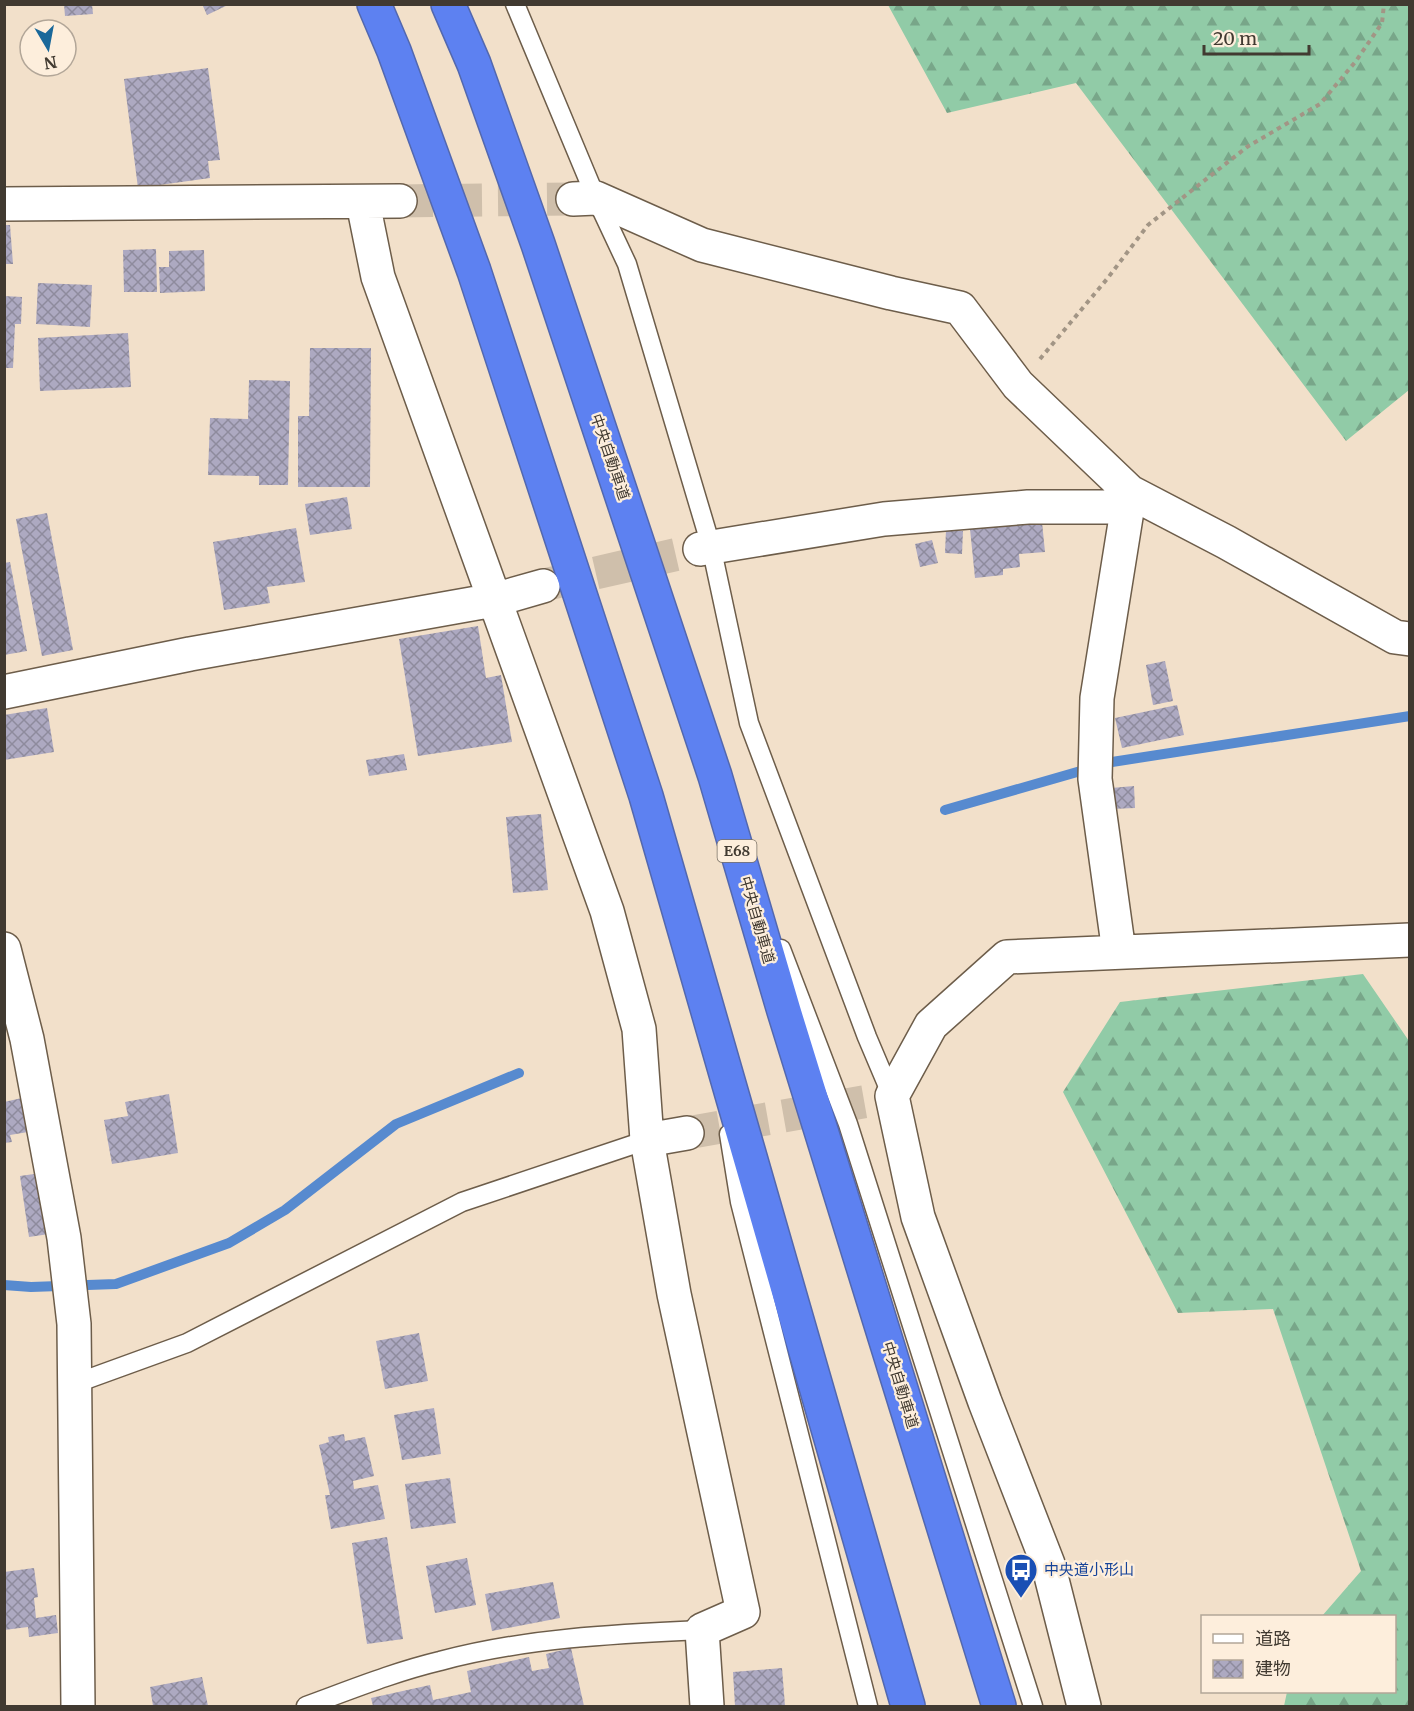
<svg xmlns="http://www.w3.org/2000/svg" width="1414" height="1711" font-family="Merriweather,'Noto Sans JP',serif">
<defs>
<pattern id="forest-firs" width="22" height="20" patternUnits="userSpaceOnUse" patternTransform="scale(1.5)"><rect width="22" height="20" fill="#91cba7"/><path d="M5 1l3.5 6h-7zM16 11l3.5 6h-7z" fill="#78a689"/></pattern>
<pattern id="building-cross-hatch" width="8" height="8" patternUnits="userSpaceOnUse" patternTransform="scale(1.5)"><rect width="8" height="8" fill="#ada9c1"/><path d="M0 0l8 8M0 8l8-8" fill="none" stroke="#8e8b9d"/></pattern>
</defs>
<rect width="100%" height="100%" fill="#f2e0ca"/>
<!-- forest -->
<path fill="url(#forest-firs)" d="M888 5H1409V390L1346 441 1076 83 947 113Z
M1363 974 1409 1041V1706H1284L1287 1692H1394V1616H1322L1361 1571 1273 1309 1178 1313 1063 1092 1120 1002Z"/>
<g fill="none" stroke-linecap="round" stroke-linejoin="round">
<!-- stream -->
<path stroke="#578acf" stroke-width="10" d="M945 810 1112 762 1410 716
M4 1285 31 1287 116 1284 229 1243 285 1210 396 1124 519 1073"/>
</g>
<!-- building -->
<path fill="url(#building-cross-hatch)" d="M64 4H92L93 14 65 16Z
M202 4H230L207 15Z
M208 68 220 160 208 161 210 178 138 188 124 79Z
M5 225H10L13 264H5Z
M156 249 157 292H124L123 250Z
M204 250 205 291 160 293 159 267H169V251Z
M38 283 92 285 90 327 36 324Z
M4 296 22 297 21 324H15L13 368H4Z
M128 333 131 387 40 391 38 338Z
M310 348H371L370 487H298V416H309Z
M249 380 290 381 288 485H259V476L208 475 210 418 248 419Z
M347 497 352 529 310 535 305 504Z
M47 513 73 650 42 656 16 519Z
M1042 522 1045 552 1019 554 1020 567 1003 569V575L975 578 970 529Z
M296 528 305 582 267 587 270 603 224 610 213 542Z
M946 530 963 531 962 554 945 553Z
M932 540 938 563 920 567 915 544Z
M10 562 27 651 4 655V563Z
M478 626 486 678 501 675 512 742 418 756 399 639Z
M1165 661 1173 701 1153 705 1146 665Z
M1177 705 1184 735 1122 748 1115 718Z
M47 708 54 752 4 760V715Z
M404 754 407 770 369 776 366 760Z
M1134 786 1135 808 1112 809 1111 788Z
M541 814 548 890 513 893 506 817Z
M169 1094 178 1153 112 1164 104 1120 128 1116 125 1102Z
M22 1098 28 1132 10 1135 12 1142 4 1143V1102Z
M41 1173 49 1234 29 1237 20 1176Z
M419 1333 428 1381 385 1389 376 1341Z
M434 1408 441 1454 402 1460 394 1415Z
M344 1434 345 1441 365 1437 374 1476 353 1481 354 1489 378 1485 385 1519 331 1529 325 1495H330L319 1445 329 1442 328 1437Z
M450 1478 456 1523 411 1529 405 1484Z
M387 1537 403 1639 367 1644 352 1543Z
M467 1558 476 1605 435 1613 426 1566Z
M34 1568 38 1597 34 1598 36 1618 56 1615 58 1633 29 1637 28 1627 4 1630V1572Z
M553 1582 560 1618 492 1631 485 1594Z
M571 1648 584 1706H373L371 1698 430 1685 433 1700 471 1692 467 1671 529 1657 532 1671 549 1668 546 1654Z
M782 1668 785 1706H735L733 1672Z
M202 1677 208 1706H153L150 1687Z"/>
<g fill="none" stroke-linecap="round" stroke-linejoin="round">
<!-- street-tunnel -->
<path stroke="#cfbfab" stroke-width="33" stroke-dasharray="33 16" stroke-linecap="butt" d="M400 201 573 199
M548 584 700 549
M687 1133 868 1101"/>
<!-- lane casing -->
<g stroke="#6d5d4a" stroke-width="21">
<path id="lane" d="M515 4 596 198 627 264 711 546 749 723 867 1037 892 1096
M781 949 848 1124 1033 1706
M729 1134 740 1202 868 1706
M74 1384 187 1343 462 1202 647 1140
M306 1706C350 1690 394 1672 440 1661 526 1638 614 1634 702 1630"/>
</g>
<!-- street casing -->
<g stroke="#6d5d4a" stroke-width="36">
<path id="street" d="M573 199 596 198 702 245 891 293 960 308 1018 385 1130 492 1226 542 1395 637 1410 639
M363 203 378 277 607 911 639 1029 647 1140 674 1294 743 1612 702 1630 707 1706
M4 204 400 201
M700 549 884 519 1028 507H1128
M4 692 190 654 494 600 543 586
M4 949 27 1039 64 1238 74 1324 78 1706
M1119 952 1095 779 1097 698 1130 492
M647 1140 687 1133
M1084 1706 1048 1564 985 1402 918 1217 892 1096 931 1025 1007 957 1410 940"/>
</g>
<!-- highway casing -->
<g stroke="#5368ae" stroke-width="36">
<path id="highway" d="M374 4 394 51 474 271 646 796 908 1706
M448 4 474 64 538 244 715 776 784 1011 999 1706"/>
</g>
<!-- path -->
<path stroke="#a29585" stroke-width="4" stroke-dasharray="4.5 4.5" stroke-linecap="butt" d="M1040 359 1107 279 1148 225 1247 147 1320 104 1356 61 1382 23 1384 4"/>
<!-- lane -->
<use href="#lane" stroke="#fff" stroke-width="18"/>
<!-- street -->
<use href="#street" stroke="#fff" stroke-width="33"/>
<!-- highway -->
<use href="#highway" stroke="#5d81f1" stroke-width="33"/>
</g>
<!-- icons -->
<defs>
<g id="bus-pin" transform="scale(1.725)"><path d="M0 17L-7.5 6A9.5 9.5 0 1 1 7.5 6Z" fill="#1a4fb4" stroke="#fdeedc"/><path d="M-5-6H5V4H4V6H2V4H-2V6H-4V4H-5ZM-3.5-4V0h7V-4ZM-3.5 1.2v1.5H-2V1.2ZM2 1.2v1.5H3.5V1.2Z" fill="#fff"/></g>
</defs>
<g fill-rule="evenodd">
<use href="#bus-pin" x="1021" y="1570"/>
</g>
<g text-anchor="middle" stroke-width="4.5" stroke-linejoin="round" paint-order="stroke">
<!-- shield labels -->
<rect fill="#fdeedc" stroke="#797064" stroke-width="1.5" x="717.5" y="840" width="39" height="22" rx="4.5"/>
<g font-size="14" font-weight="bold" fill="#413a31">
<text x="737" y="856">E68</text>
</g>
<!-- street labels -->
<g font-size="15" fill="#413a31" stroke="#fdeedc">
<text transform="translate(610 457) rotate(71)" y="5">中央自動車道</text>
<text transform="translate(757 920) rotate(74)" y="5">中央自動車道</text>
<text transform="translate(900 1385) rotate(73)" y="5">中央自動車道</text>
</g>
<!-- transit labels -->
<g font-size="15" fill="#164399" stroke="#fdeedc" text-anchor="start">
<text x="1044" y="1575">中央道小形山</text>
</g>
</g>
<!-- border -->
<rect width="1414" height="1711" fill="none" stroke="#413a31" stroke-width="12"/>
<!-- legend -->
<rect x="1201" y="1615" width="195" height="78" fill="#fdeedc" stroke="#b2a698" stroke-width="1.5"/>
<rect x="1213" y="1634" width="30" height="9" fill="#ffffff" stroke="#b2a698" stroke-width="1.5"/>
<text x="1255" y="1645" font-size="18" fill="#413a31">道路</text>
<rect x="1213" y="1660" width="30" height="18" fill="url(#building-cross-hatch)" stroke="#b2a698" stroke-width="1.5"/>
<text x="1255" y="1675" font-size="18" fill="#413a31">建物</text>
<!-- north arrow -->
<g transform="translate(48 48) rotate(170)"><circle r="28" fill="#fdeedc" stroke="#b2a698" stroke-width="1.5"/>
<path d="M0-4.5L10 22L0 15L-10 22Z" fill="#1a689a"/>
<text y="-9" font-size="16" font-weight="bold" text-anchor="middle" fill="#413a31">N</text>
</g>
<!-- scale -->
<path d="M1204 45v9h105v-9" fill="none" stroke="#413a31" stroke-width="3"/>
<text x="1213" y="45" font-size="18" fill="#413a31" stroke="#fdeedc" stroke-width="4.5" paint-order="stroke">20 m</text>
</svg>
